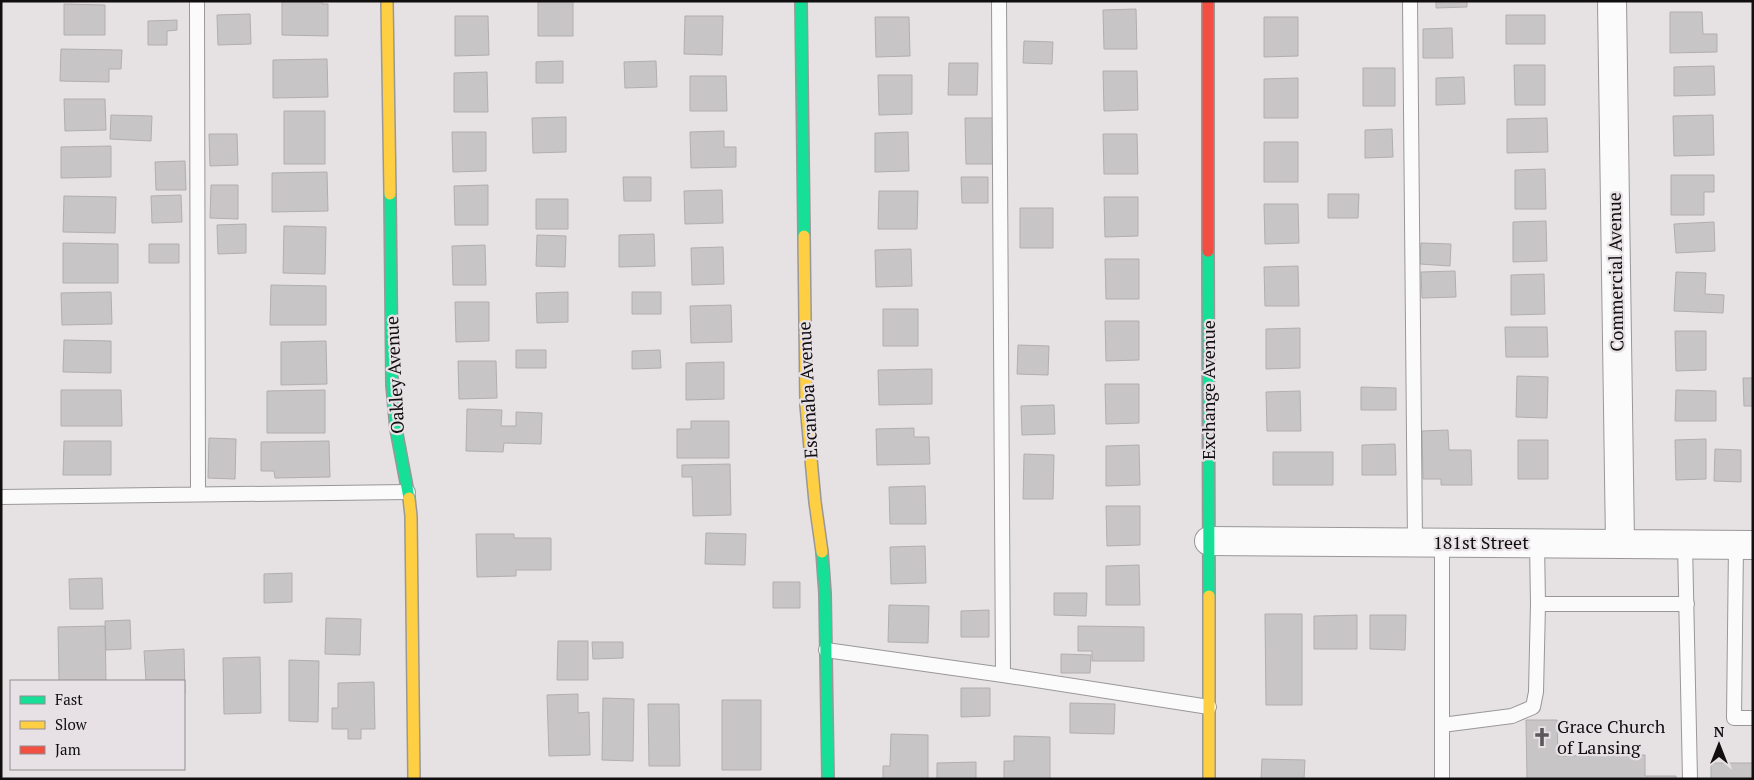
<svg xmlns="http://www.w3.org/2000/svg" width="1754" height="780" font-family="'PT Serif',serif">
<rect width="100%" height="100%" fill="#e6e2e4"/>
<!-- building -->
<path fill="#c8c5c7" stroke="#b1aeb0" d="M282 1H322V4H328V36L282 35Z
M538 1H573V36H538Z
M1436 1H1467V7L1436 8Z
M64 4 105 5V35H64Z
M1136 9 1137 49H1104L1103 10Z
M1670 12H1702L1703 34H1717V52L1670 53Z
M250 14 251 44 218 45 217 15Z
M1506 15H1545V44H1506Z
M455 16H488L489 55 455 56Z
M685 16H723L722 55 684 54Z
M875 17H909L910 56 876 57Z
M1264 17H1298V56L1264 57Z
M177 20V30L167 31V45H148V21Z
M1452 28 1453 58H1423V29Z
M1024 41 1053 42 1052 64 1023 63Z
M61 49 122 50 121 69H109V82L60 81Z
M327 59 328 97 273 98V60Z
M563 61V83H536V62Z
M656 61 657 87 625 88 624 62Z
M949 63H978L977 95H948Z
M1514 65H1545V105H1515Z
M1714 66 1715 95 1674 96V67Z
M1363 68H1395V106H1363Z
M1103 71H1137L1138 110 1104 111Z
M487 72 488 112H454V73Z
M878 75H912V114L879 115Z
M690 76H726L727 111H690Z
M1464 77 1465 104 1436 105V78Z
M1298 78V118H1264V79Z
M64 99H105L106 130 65 131Z
M284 111H325V164H284Z
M111 115 152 116 151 141 110 139Z
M1713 115 1714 155 1674 156 1673 116Z
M566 117V152L533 153 532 118Z
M965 118H995L996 151H993V164H966Z
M1547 118 1548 152 1507 153V119Z
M1392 129 1393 157 1365 158V130Z
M724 131V147H736V167L691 168 690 132Z
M452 132H486V171L453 172Z
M908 132 909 171 875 172V133Z
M209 134H237L238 165 210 166Z
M1103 134H1137L1138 174H1104Z
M1264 142H1298V182H1264Z
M111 146V177L61 178V147Z
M185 161 186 190H156L155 162Z
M1545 169 1546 209H1515V170Z
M327 172 328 211 272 212V173Z
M1671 175H1714V192H1704V215H1671Z
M623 177H651V201H624Z
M961 177H988V203H962Z
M211 185H238V219L210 218Z
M488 185V225H455L454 186Z
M722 190 723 223 685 224 684 191Z
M879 191H918L917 229H878Z
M1328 194H1359L1358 218H1328Z
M181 195 182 222 152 223 151 196Z
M64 196 116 197 115 233 63 232Z
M1104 197H1138V236L1105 237Z
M536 199H568V229H536Z
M1264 204H1298L1299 243 1265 244Z
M1020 208H1053V248H1020Z
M1546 221 1547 261 1513 262V222Z
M1714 222 1715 251 1676 253 1674 224Z
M246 224V253L218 254 217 225Z
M284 226 326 227 325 274 283 273Z
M654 234 655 266 619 267V235Z
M537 235 566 236 565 267 536 266Z
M63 243 118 244V283H63Z
M1421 243 1451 244 1450 266 1420 264Z
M149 244H179V263H149Z
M485 245 486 285H453L452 246Z
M723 247 724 284 692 285 691 248Z
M911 249 912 286 876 287 875 250Z
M1105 259H1139V299H1106Z
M1298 266 1299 306H1265L1264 267Z
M1455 271 1456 297 1422 298 1421 272Z
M1676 272 1706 273 1705 294 1724 295 1723 313 1674 311Z
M1544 274 1545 314 1511 315V275Z
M271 285 326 286V325H270Z
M111 292 112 324 62 325 61 293Z
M568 292V322L537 323 536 293Z
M632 292H661V314H632Z
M455 302H489V341L456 342Z
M731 305 732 342 691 343 690 306Z
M883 309H918V346H883Z
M1105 321H1139V360L1106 361Z
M1505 327H1547L1548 357H1506Z
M1300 328V368L1266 369V329Z
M1675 331H1706V370L1676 371Z
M64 340 111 341V373L63 372Z
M326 341 327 384 281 385V342Z
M1018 345 1049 346 1048 375 1017 374Z
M516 350H546V368H516Z
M660 350 661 368 632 369V351Z
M458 361H496L497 398 459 399Z
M724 362V399L686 400V363Z
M932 369V404L879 405 878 370Z
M1517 376 1548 377 1547 418 1516 417Z
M1743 378H1753V406H1744Z
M1105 384H1139V423L1106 424Z
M1361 387 1396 388V410H1361Z
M61 390H121L122 426H61Z
M325 390V433H267V391Z
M1676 390 1716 391V421H1675Z
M1300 391 1301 431H1267L1266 392Z
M1054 405 1055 434 1022 435 1021 406Z
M467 409 502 410 501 426H516V412L542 413 541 444 504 443 503 452 466 451Z
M691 421H729V458H677V429H691Z
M914 428V437H929L930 464 877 465 876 429Z
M1448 430 1449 450H1471L1472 485H1441V479H1423L1422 431Z
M209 438 236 439 235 479 208 478Z
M1706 439V479L1676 480 1675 440Z
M1518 440H1548V479H1518Z
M64 441H111V475H63Z
M329 441 330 477 275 478 274 471H261V442Z
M1395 444 1396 475H1362V445Z
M1139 445 1140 485 1106 486V446Z
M1715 449 1741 450V482L1714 481Z
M1273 452H1333V485H1273Z
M1024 454 1054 455 1053 499H1023Z
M730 464 731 515 693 516 692 477H682V465Z
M925 486 926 524H890L889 487Z
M1106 506H1140V545L1107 546Z
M706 533 746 534 745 565 705 564Z
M476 534H514V538H551V570H516V576L477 577Z
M925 546 926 583 891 584 890 547Z
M1139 565 1140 605H1106V566Z
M292 573V602L264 603V574Z
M102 578 103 609H70L69 579Z
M773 582H800V608H773Z
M1054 593H1087L1086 616 1054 615Z
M889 605 929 606 928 643 888 642Z
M989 610V637H961V611Z
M1265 614H1302V705H1266Z
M1357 615V649H1314V616Z
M1370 615H1406L1405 650 1370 649Z
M326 618 361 619 360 655 325 654Z
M130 620 131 649 106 650 105 621Z
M105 626 106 681H59L58 627Z
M1078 626 1144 627V661H1092V651H1078Z
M558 641H588V680H557Z
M592 642H623V658L593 659Z
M184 649 185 693H184V681H146L144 651Z
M1061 654 1091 655 1090 673H1061Z
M260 657 261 713 224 714 223 658Z
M289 660 319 661 318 722 289 721Z
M374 682 375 729H361V739H348V729H332V708H338V683Z
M961 688H990V716L961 717Z
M578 694V713L589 712 590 755 549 756 547 695Z
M603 698 634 699 633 761 602 760Z
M722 700H761V770H722Z
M1070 703 1115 704 1114 734 1070 733Z
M648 704H679L680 766H649Z
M1526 720H1557L1558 756 1645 755V776H1676V779H1527Z
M891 734 928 735V779H883V766H890Z
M1014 736 1050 737V779H1004V761H1014Z
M1262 759 1305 760 1304 779H1261Z
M976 762V779H937V763Z
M1711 763H1753V779H1711Z"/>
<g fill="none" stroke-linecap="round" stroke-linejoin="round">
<!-- lane casing -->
<g stroke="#9a9799" stroke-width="16">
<path id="lane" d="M197 1 198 494
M999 1 1003 675
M1410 1 1415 543
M1 497 408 492
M1537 543 1538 604H1687
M1685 544 1690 779
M1736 545 1734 718H1753
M826 650 1003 675 1209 707
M1442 725 1512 716 1533 707 1536 692 1538 604
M1442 779V543"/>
</g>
<!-- street casing -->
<g stroke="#9a9799" stroke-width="30">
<path id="street" d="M1612 1 1620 543
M1209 541 1753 545"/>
</g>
<!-- fast casing -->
<g stroke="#9a9799" stroke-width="14">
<path id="fast" d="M801 1 804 236
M390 194 392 385 396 429 409 498
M1208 251 1209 596
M822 552 825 593 828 779"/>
</g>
<!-- slow casing -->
<g stroke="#9a9799" stroke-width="14">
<path id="slow" d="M387 1 390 194
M804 236 806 405 815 502 822 552
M409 498 411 516 414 779
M1209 596V779"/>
</g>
<!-- jam casing -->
<g stroke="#9a9799" stroke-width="14">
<path id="jam" d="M1208 1V251"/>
</g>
<!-- lane -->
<use href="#lane" stroke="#fbfbfb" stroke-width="14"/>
<!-- street -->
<use href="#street" stroke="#fbfbfb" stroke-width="28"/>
<!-- fast -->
<use href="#fast" stroke="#16e098" stroke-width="11"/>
<!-- slow -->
<use href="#slow" stroke="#ffcf43" stroke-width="11"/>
<!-- jam -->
<use href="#jam" stroke="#f24e42" stroke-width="11"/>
</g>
<!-- icons -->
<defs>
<g id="church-bare" transform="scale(1.5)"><path d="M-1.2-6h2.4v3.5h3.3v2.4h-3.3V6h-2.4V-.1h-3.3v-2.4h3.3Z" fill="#5b585a" stroke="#e7e1e5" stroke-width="2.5" paint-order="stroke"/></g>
</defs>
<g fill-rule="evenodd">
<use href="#church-bare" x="1542" y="737"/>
</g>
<g text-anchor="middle" stroke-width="4.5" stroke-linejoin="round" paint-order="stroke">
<!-- street labels -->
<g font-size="18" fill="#100e0f" stroke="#e7e1e5">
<text transform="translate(1616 272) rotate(-91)" y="6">Commercial Avenue</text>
<text transform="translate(395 375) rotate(-93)" y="6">Oakley Avenue</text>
<text transform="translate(808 390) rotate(-93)" y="6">Escanaba Avenue</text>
<text transform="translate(1209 390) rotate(-90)" y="6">Exchange Avenue</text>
<text x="1481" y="549">181st Street</text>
</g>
<!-- poi labels -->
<g font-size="18" fill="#100e0f" stroke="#e7e1e5" text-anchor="start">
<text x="1557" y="733">Grace Church<tspan x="1557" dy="21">of Lansing</tspan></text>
</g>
</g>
<!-- border -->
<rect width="1754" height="780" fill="none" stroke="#100e0f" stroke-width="5"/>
<!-- legend -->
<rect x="10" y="680" width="175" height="90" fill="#e7e1e5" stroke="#918d8f"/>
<rect x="20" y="696" width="25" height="8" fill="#16e098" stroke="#918d8f"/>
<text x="55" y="705" font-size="15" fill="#100e0f">Fast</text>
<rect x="20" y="721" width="25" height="8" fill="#ffcf43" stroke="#918d8f"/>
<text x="55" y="730" font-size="15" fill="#100e0f">Slow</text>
<rect x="20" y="746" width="25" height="8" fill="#f24e42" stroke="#918d8f"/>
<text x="55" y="755" font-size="15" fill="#100e0f">Jam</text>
<!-- north arrow -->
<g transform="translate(1719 745)" stroke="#e7e1e5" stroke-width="4" paint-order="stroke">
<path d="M0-4L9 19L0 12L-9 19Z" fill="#100e0f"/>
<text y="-8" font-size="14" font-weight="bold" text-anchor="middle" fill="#100e0f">N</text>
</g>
</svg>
